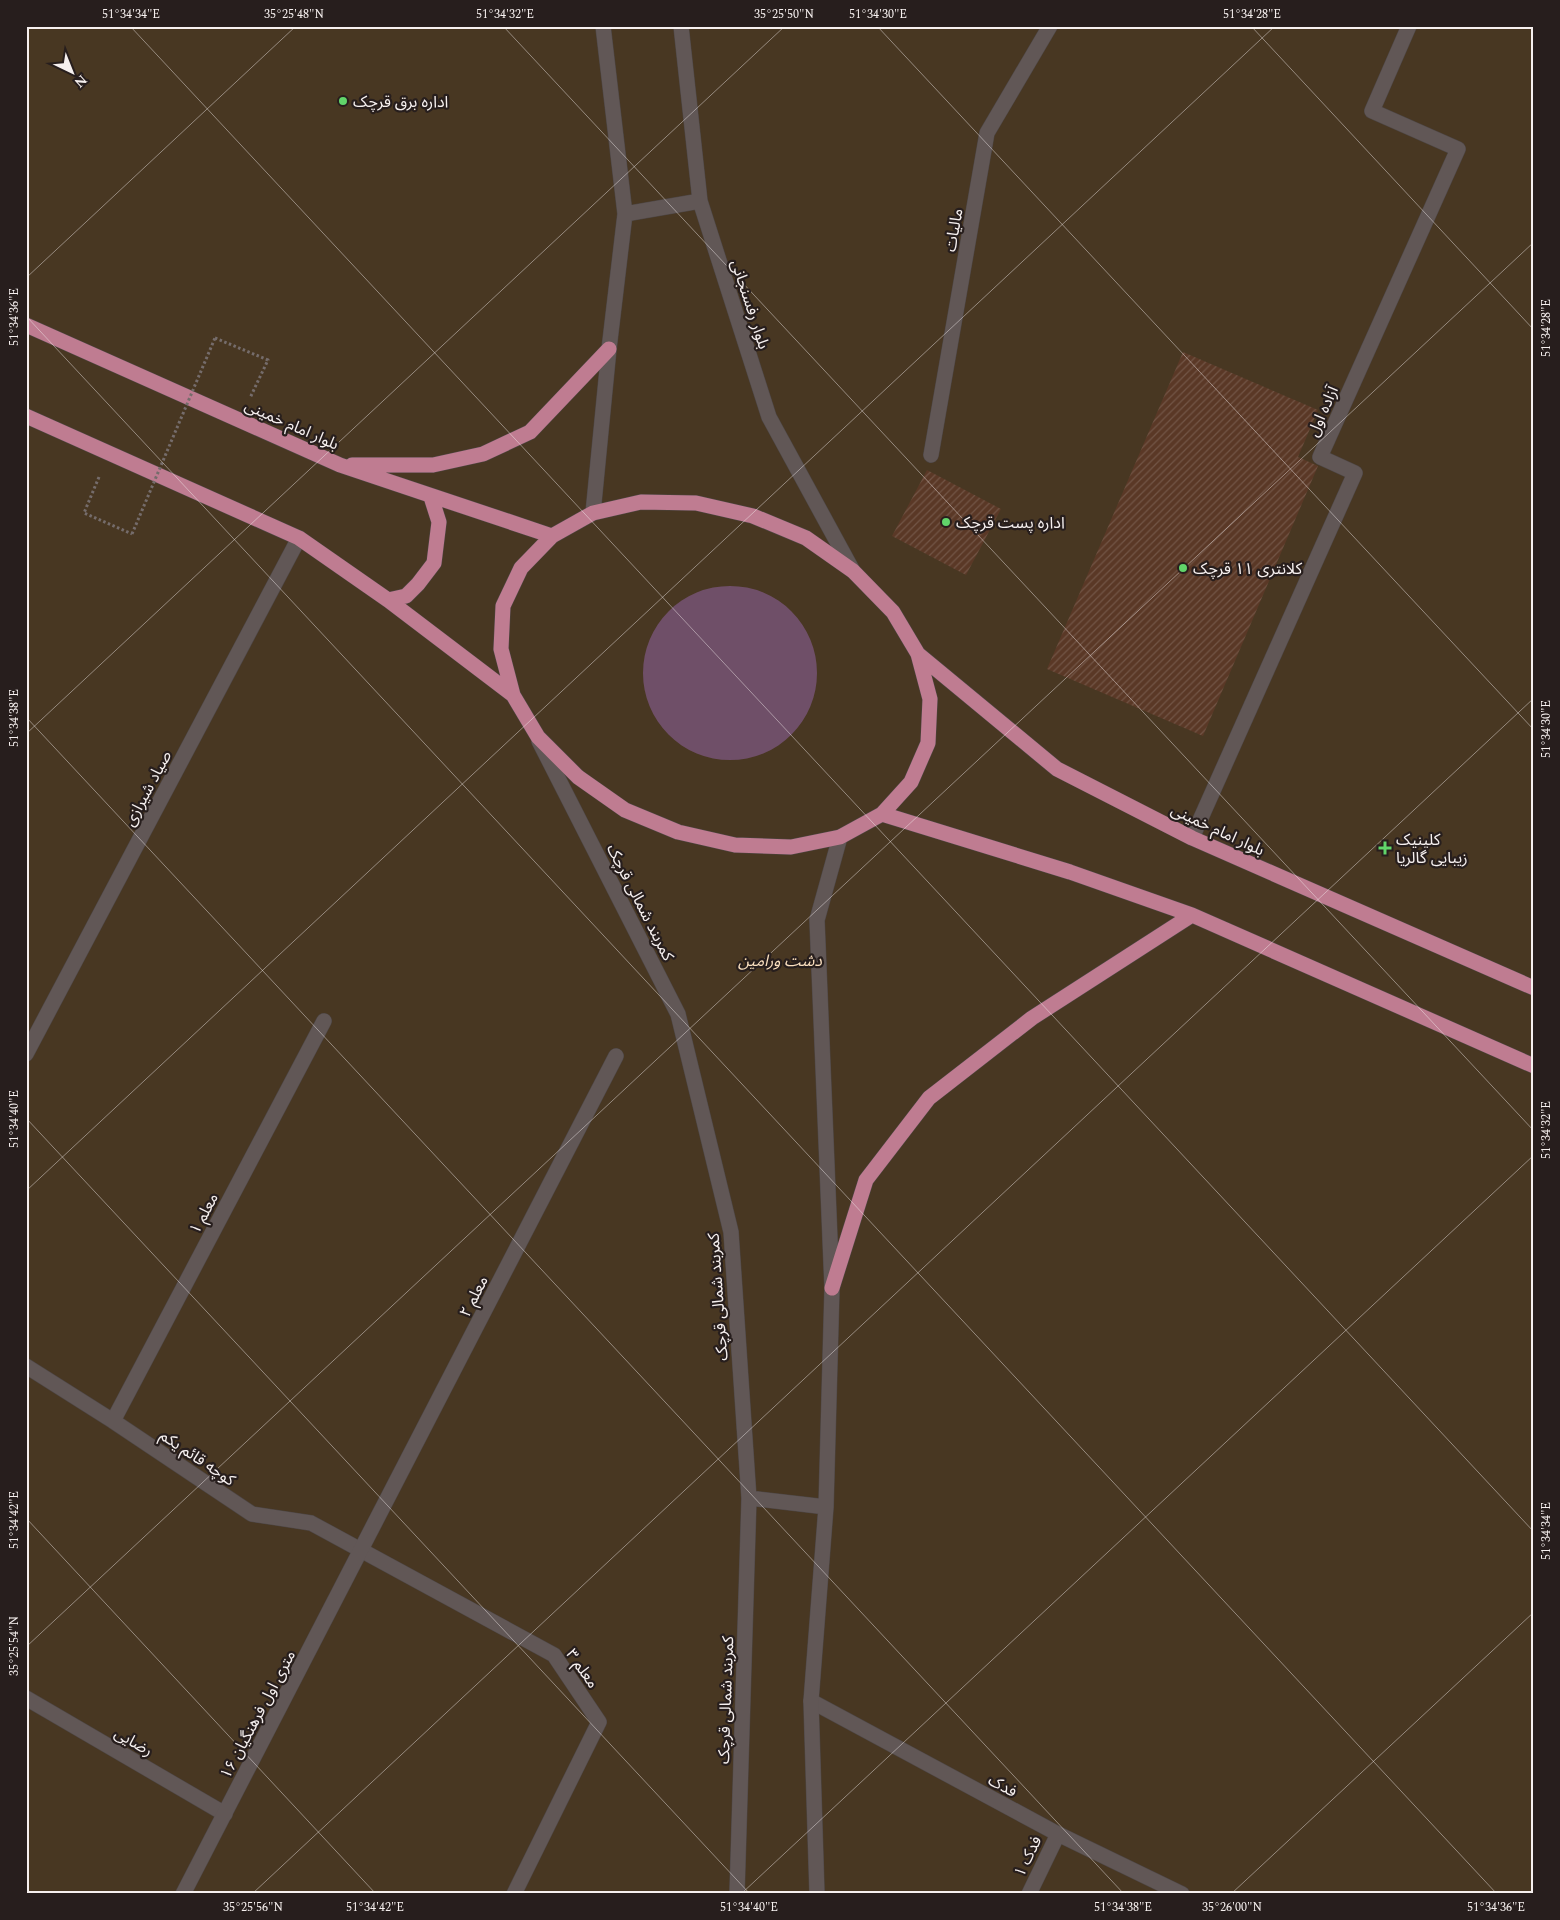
<svg xmlns="http://www.w3.org/2000/svg" width="1560" height="1920" font-family="Spectral,'Noto Sans Arabic',serif">
<defs>
<pattern id="building-hatch" width="6" height="6" patternUnits="userSpaceOnUse" patternTransform="scale(1.25)"><rect width="6" height="6" fill="#5a3826"/><path d="M-1 1l2-2M0 6l6-6M5 7l2-2" fill="none" stroke="#725546"/></pattern>
</defs>
<rect width="100%" height="100%" fill="#312726"/>
<!-- green -->
<path fill="#483722" d="M26 26H1534V1894H26Z"/>
<!-- water -->
<path fill="#6f4f68" d="M643 673a87 87 0 1 1 174 0a87 87 0 1 1-174 0Z"/>
<!-- building -->
<path fill="url(#building-hatch)" d="M1183 352 1318 410 1298 457 1318 466 1203 736 1047 669Z
M927 470 1001 509 966 575 892 536Z"/>
<g fill="none" stroke-linecap="round" stroke-linejoin="round">
<!-- street casing -->
<g stroke="#4d4645" stroke-width="16">
<path id="street" d="M931 455 987 133 1050 26
M1192 838 1355 473 1320 457 1458 149 1372 111 1409 26
M26 1054 299 538
M26 1366 113 1421 252 1514 311 1523 554 1655 599 1722 514 1894
M113 1421 324 1021
M26 1698 225 1814
M811 1701 1058 1834 1182 1894
M1029 1894 1058 1834"/>
</g>
<!-- secondary casing -->
<g stroke="#4d4645" stroke-width="16">
<path id="secondary" d="M681 26 700 201 769 417 853 571
M625 214 700 201
M593 513 609 349 625 214 603 26
M539 741 678 1014 731 1232 749 1498 737 1894
M749 1498 826 1507
M183 1894 616 1056
M817 1894 811 1701 826 1507 832 1288 817 920 840 837"/>
</g>
<!-- primary casing -->
<g stroke="#4d4645" stroke-width="16">
<path id="primary" d="M26 325 340 465 552 536
M26 416 299 538 388 600 513 695
M352 465H433L483 454 530 432 609 349
M641 502 696 503 753 516 806 538 853 571 893 612 918 654 930 699 928 743 911 782 882 814 840 837 791 847 735 845 678 832 625 810 578 777 538 737 513 695 501 649 503 606 521 568 552 536 593 513Z
M388 600 406 596 418 584 434 563 439 522 431 497
M918 654 1057 769 1192 838 1534 988
M882 814 1070 872 1192 915 1534 1066
M832 1288 866 1180 929 1098 1032 1018 1192 915"/>
</g>
<!-- path -->
<path stroke="#756c6b" stroke-width="3" stroke-dasharray="2.5 2.5" stroke-linecap="butt" d="M215 338 268 360 250 398
M99 477 84 513 132 534"/>
<!-- street -->
<use href="#street" stroke="#615756" stroke-width="15"/>
<!-- secondary -->
<use href="#secondary" stroke="#615756" stroke-width="15"/>
<!-- primary -->
<use href="#primary" stroke="#bf7c91" stroke-width="15"/>
<!-- path-bridge -->
<path stroke="#756c6b" stroke-width="3" stroke-dasharray="2.5 2.5" stroke-linecap="butt" d="M132 534 215 338"/>
</g>
<!-- ticks -->
<path fill="none" stroke="#f6f0ef" stroke-width="1" stroke-opacity="0.45" d="M130 26 1534 1532M503 26 1534 1131M877 26 1534 730M1251 26 1534 330M26 278 296 26M26 316 1497 1894M26 717 1124 1894M26 734 785 26M26 1118 750 1894M26 1191 1275 26M26 1518 376 1894M26 1647 1534 242M252 1894 1534 698M741 1894 1534 1155M1231 1894 1534 1612"/>
<!-- markers -->
<g fill="#61d56a" stroke="#271e1d" stroke-width="2">
<circle cx="343" cy="101" r="5"/>
<circle cx="946" cy="522" r="5"/>
<circle cx="1183" cy="568" r="5"/>
<path d="M1382.5 840.5h5v5h5v5h-5v5h-5v-5h-5v-5h5z"/>
</g>
<g text-anchor="middle" stroke-width="4.5" stroke-linejoin="round" paint-order="stroke">
<!-- poi labels -->
<g font-size="16" fill="#f6f0ef" stroke="#271e1d" text-anchor="start">
<text x="353" y="107">اداره برق قرچک</text>
<text x="956" y="528">اداره پست قرچک</text>
<text x="1193" y="574">کلانتری ۱۱ قرچک</text>
<text x="1396" y="845">کلینیک<tspan x="1396" dy="18">زیبایی گالریا</tspan></text>
</g>
<!-- street labels -->
<g font-size="16" fill="#f6f0ef" stroke="#271e1d">
<text transform="translate(953 230) rotate(-80)" y="6">مالیات</text>
<text transform="translate(751 304) rotate(72)" y="6">بلوار رفسنجانی</text>
<text transform="translate(1322 411) rotate(-66)" y="6">آزاده اول</text>
<text transform="translate(292 424) rotate(24)" y="6">بلوار امام خمینی</text>
<text transform="translate(147 788) rotate(-62)" y="6">صیاد شیرازی</text>
<text transform="translate(1218 829) rotate(25)" y="6">بلوار امام خمینی</text>
<text transform="translate(641 902) rotate(63)" y="6">کمربند شمالی قرچک</text>
<text transform="translate(203 1213) rotate(-62)" y="6">معلم ۱</text>
<text transform="translate(473 1296) rotate(-63)" y="6">معلم ۲</text>
<text transform="translate(717 1297) rotate(-94)" y="6">کمربند شمالی قرچک</text>
<text transform="translate(198 1457) rotate(34)" y="6">کوچه قائم یکم</text>
<text transform="translate(583 1668) rotate(55)" y="6">معلم ۳</text>
<text transform="translate(725 1700) rotate(-88)" y="6">کمربند شمالی قرچک</text>
<text transform="translate(257 1714) rotate(-62)" y="6">۱۶ متری اول فرهنگیان</text>
<text transform="translate(134 1741) rotate(30)" y="6">رضایی</text>
<text transform="translate(1003 1785) rotate(28)" y="6">فدک</text>
<text transform="translate(1027 1856) rotate(-64)" y="6">فدک ۱</text>
</g>
<!-- park labels -->
<g font-size="16" font-style="italic" fill="#fadfbf" stroke="#271e1d">
<text x="780" y="966">دشت ورامین</text>
</g>
</g>
<!-- border -->
<rect width="1560" height="1920" fill="none" stroke="#271e1d" stroke-width="55"/>
<!-- north arrow -->
<g transform="translate(72 72) rotate(137)" stroke="#271e1d" stroke-width="4" paint-order="stroke">
<path d="M0-4L9 19L0 12L-9 19Z" fill="#f6f0ef"/>
<text y="-8" font-size="14" font-weight="bold" text-anchor="middle" fill="#f6f0ef">N</text>
</g>
<rect x="28" y="28" width="1504" height="1864" fill="none" stroke="#f6f0ef" stroke-width="2"/>
<g font-size="12" text-anchor="middle" fill="#f6f0ef">
<text x="131" y="18">51°34'34"E</text>
<text x="294" y="18">35°25'48"N</text>
<text x="505" y="18">51°34'32"E</text>
<text x="784" y="18">35°25'50"N</text>
<text x="878" y="18">51°34'30"E</text>
<text x="1252" y="18">51°34'28"E</text>
<text transform="translate(14 317) rotate(-90)" y="4">51°34'36"E</text>
<text transform="translate(1546 328) rotate(-90)" y="4">51°34'28"E</text>
<text transform="translate(14 718) rotate(-90)" y="4">51°34'38"E</text>
<text transform="translate(1546 729) rotate(-90)" y="4">51°34'30"E</text>
<text transform="translate(14 1119) rotate(-90)" y="4">51°34'40"E</text>
<text transform="translate(1546 1130) rotate(-90)" y="4">51°34'32"E</text>
<text transform="translate(14 1520) rotate(-90)" y="4">51°34'42"E</text>
<text transform="translate(1546 1531) rotate(-90)" y="4">51°34'34"E</text>
<text transform="translate(14 1646) rotate(-90)" y="4">35°25'54"N</text>
<text x="253" y="1911">35°25'56"N</text>
<text x="375" y="1911">51°34'42"E</text>
<text x="749" y="1911">51°34'40"E</text>
<text x="1123" y="1911">51°34'38"E</text>
<text x="1232" y="1911">35°26'00"N</text>
<text x="1496" y="1911">51°34'36"E</text>
</g>
</svg>
